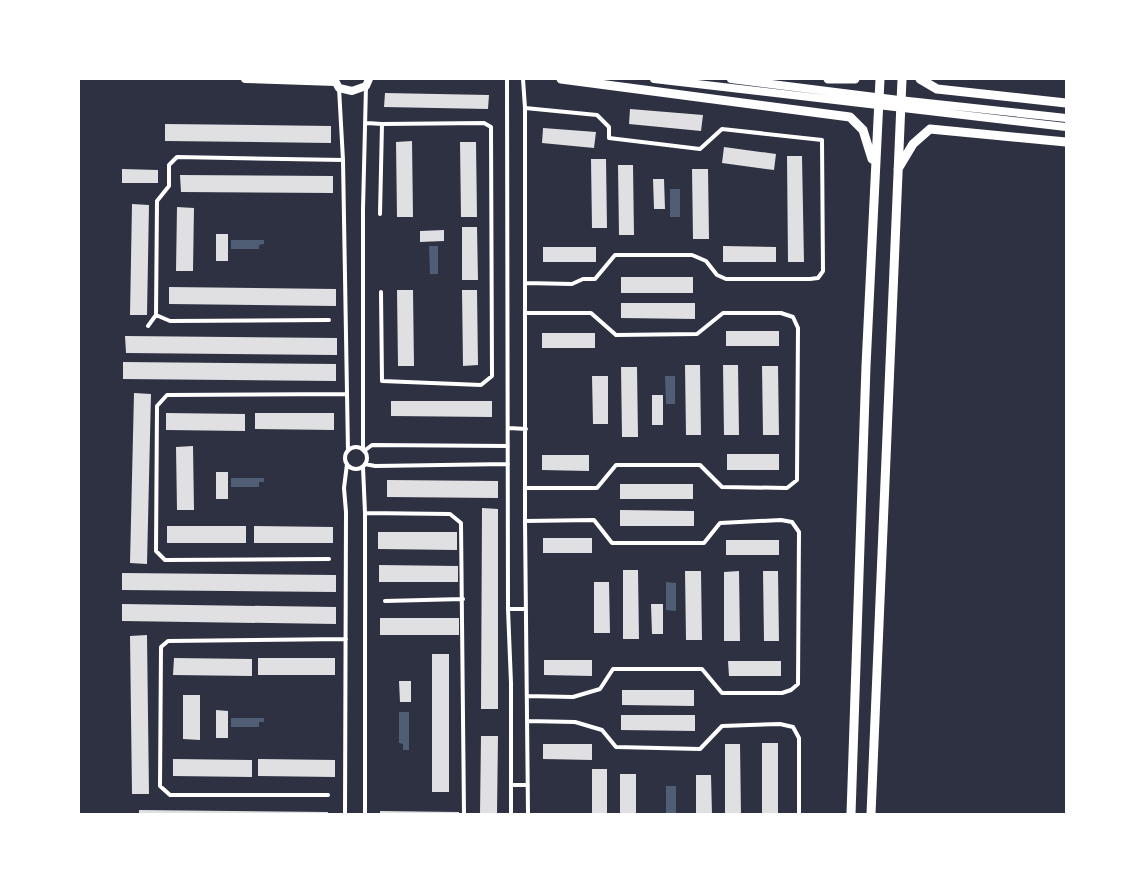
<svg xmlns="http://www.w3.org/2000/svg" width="1145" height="893" font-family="'Public Sans',sans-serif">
<rect width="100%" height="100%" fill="#2d3142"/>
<!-- water -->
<path fill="#4f5d75" d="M670 189H680V217H670Z
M231 240H264V244L259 245V249H231Z
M429 246H438V274H430Z
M665 376H675V404H666Z
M231 478H264V482H259V487H231Z
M666 582 676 583V611L666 610Z
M399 712H409V750H403V744L399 743Z
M231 718H264V722H259V727H231Z
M666 786H676V814H666Z"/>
<!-- building -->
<path fill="#e0e0e3" d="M385 93 489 95 488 109 384 107Z
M630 109 703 115 701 131 629 124Z
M165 124 331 126V143L165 141Z
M543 128 596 132 594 148 542 143Z
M412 141 413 217H397L396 142Z
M460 142H476L477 217H461Z
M724 147 776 154 774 170 722 163Z
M787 156H802L804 262H788Z
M591 159H606L607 228H592Z
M618 165H633L634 235H619Z
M122 169 158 170V183H122Z
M692 169H708L709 239H693Z
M180 175 333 176V193L181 192Z
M653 179H664L665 209H654Z
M132 204 149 205 147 315H130Z
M177 207 194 208 193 271H176Z
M462 227H477L478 280H462Z
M444 230V241L420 242V231Z
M216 234H228V261H216Z
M723 246 776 247V262H723Z
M543 247H596V262H543Z
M621 277H693V293H621Z
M169 287 336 289V306L169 304Z
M397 290H413L414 366H398Z
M462 290H477L478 365 463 366Z
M621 303H695V319L621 318Z
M726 331H779V346H726Z
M542 333H595V348H542Z
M125 336 337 338V355L126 353Z
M123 362 336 364V381L123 379Z
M685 365H700L701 435H686Z
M723 365H738L739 435H724Z
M762 366H778L779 435H763Z
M621 367H637L638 437H622Z
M592 376H608V424H593Z
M134 393 151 394 147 564 130 563Z
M652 395H663V425H652Z
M391 401H492V417L391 416Z
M166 413 245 414V431L166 430Z
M255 413H334V430L255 429Z
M193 446 194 510H177L176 447Z
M727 454H779V470H727Z
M542 455H589V471L542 470Z
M216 472H228V499H216Z
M387 480 498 481V498L387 497Z
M620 484H693V499H620Z
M482 508 498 509V709H481Z
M620 510 694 511V526H620Z
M167 526H246V543H167Z
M254 526 333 527V543H254Z
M378 532H457V550L378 549Z
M543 538H592V553H543Z
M726 540H779V555H726Z
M379 565 458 566V582H379Z
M623 570H638L639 639H623Z
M685 571H701L702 640H686Z
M739 571 740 641H724V572Z
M763 571H778L779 641H764Z
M122 573 336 575V592L122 590Z
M594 582H609L610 633H594Z
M122 604 336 607V624L122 621Z
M651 604H663V634H652Z
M380 618H459V635H380Z
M147 635 149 794H132L130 636Z
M432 654H449V792H432Z
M174 658 252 659V676L173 675Z
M258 658H335V675H258Z
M544 660H592V676L544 675Z
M728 661H781V676H729Z
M399 681H411V702H400Z
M622 690H694V706L622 705Z
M183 695H200V740L183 739Z
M216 710 228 711V738H216Z
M621 715H695V731L621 730Z
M481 736H498L497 814H480Z
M762 743H778V814H762Z
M543 744H592V760L543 759Z
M725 744H740L741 814H725Z
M173 759 252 760V777L173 776Z
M258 759 335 760V777L258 776Z
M592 769H607V814H592Z
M620 774H636V814H620Z
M696 775H711L712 814H696Z
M139 810 328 812V814H139Z
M380 811 459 812V814H380Z"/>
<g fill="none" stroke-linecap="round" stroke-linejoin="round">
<!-- minor -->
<path stroke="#fff" stroke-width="4" d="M507 79 508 609 511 683V814
M523 79 525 108V521L528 814
M339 88 343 160 348 451
M525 108 597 115 609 127V138L700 149 722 129 822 140 823 271 818 278 810 279H726L717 275 706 261 692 255H615L595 279H583L572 284 526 283
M367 123 382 124
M380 214 382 124 484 123 491 127 492 376 481 385 382 381 381 292
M329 320 170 321 156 315 157 201 169 186V165L177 157 343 160
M148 326 156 315
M509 428 526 429
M345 458a11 11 0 1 1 22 0a11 11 0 1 1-22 0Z
M363 450V209L366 86
M364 451 372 445 508 446
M365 464 375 466 508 464
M363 467 365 513V814
M525 488H597L616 465H700L722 487 787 488 797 480 798 328 793 317 781 313H723L697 334 616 335 591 313H525
M365 513 450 514 461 523 464 814
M525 521 594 520 612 543H704L720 523 781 520 792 522 799 532 798 684 791 690 782 693H722L702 669H613L600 689 573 697 527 696
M329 559 165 560 156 551 157 406 167 395 346 394
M385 601 463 599
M508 609H526
M527 721 575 722 602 730 616 747 700 749 722 726 780 724 793 727 799 738V814
M511 785H528
M328 795H170L160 786 161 647 168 641 346 639
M345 814 346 512 344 488 347 464"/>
<!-- secondary -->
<path stroke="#fff" stroke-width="8" d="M245 79 335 82
M334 79 339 88 352 91 366 86 369 79
M654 79 1066 127
M731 79 899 100 1066 118"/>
<!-- primary -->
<path stroke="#fff" stroke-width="9" d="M561 79 850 117 863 130 872 159
M828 79H855
M920 79 937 89 1066 103
M898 169 913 144 930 129 1066 142
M851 814 866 366 880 79
M871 814 902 79"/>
</g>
<!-- border -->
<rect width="1145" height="893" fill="none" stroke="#ffffff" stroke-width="160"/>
</svg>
